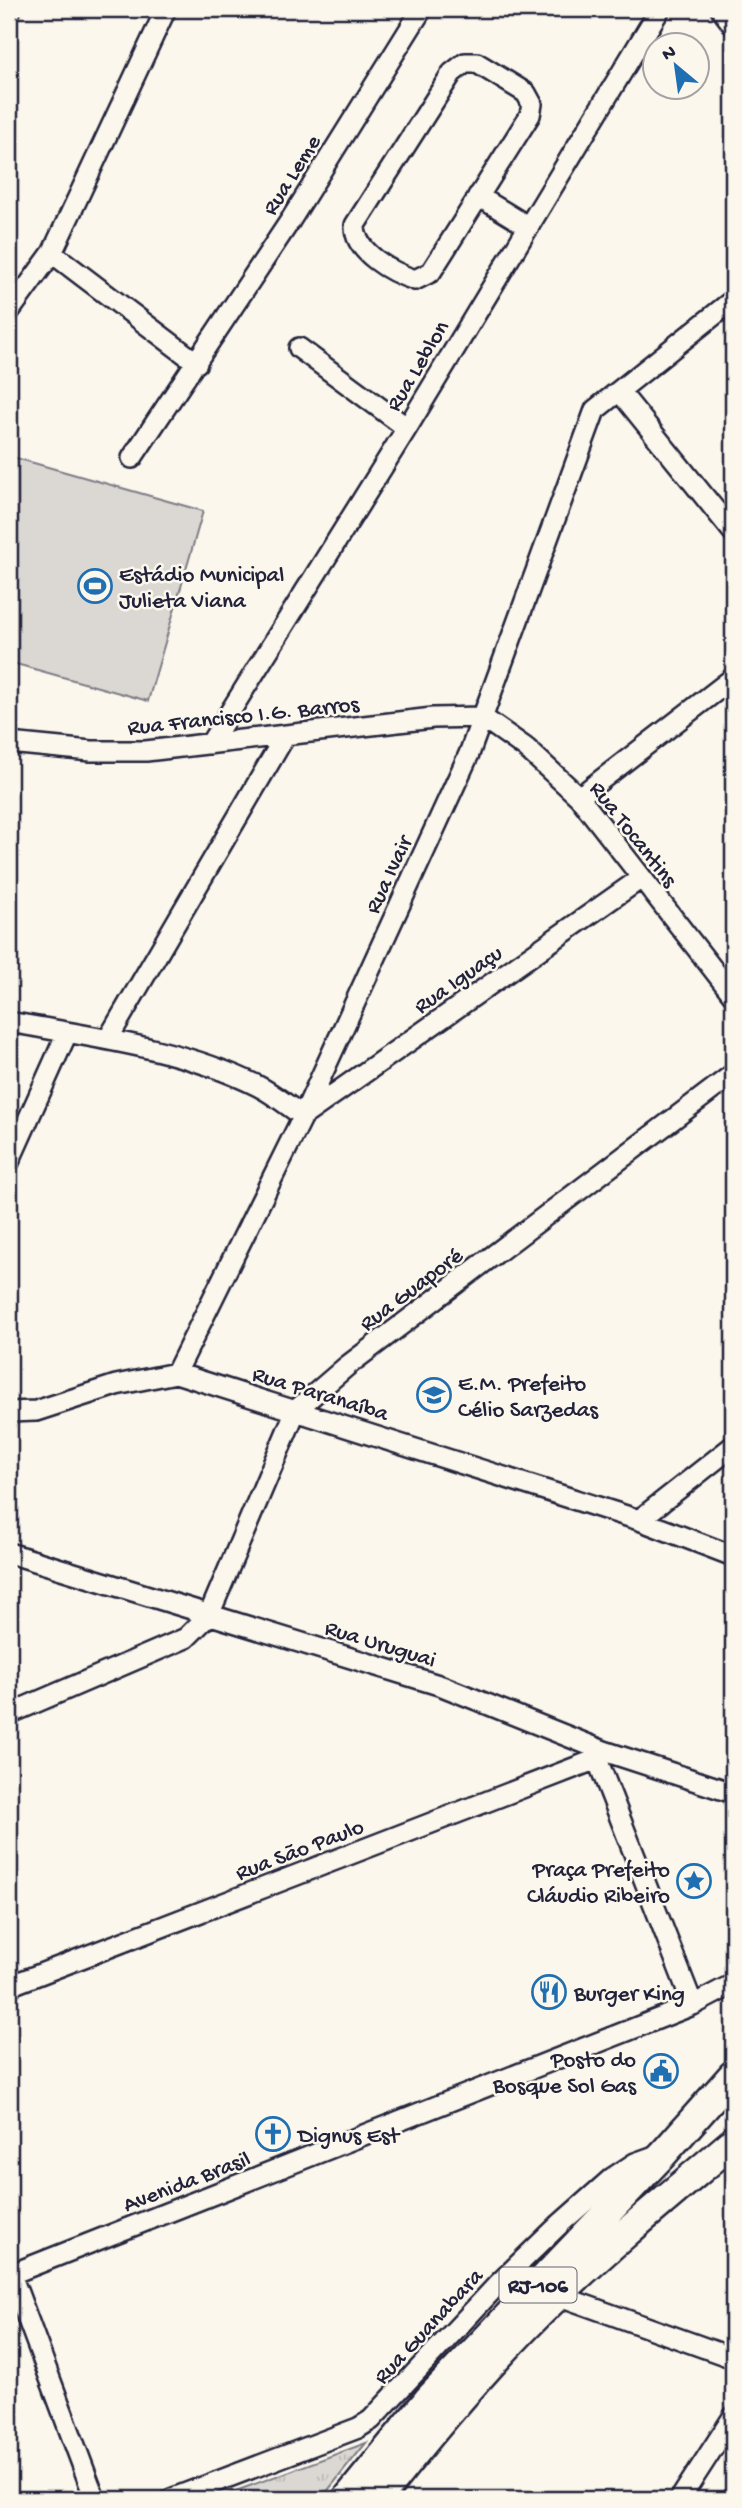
<svg xmlns="http://www.w3.org/2000/svg" width="742" height="2508" font-family="'Gochi Hand',sans-serif">
<defs>
<pattern id="park-tufts" width="24" height="20" patternUnits="userSpaceOnUse" patternTransform="scale(1.75)"><rect width="24" height="20" fill="#dbd8d3"/><path d="M3 7l-1-3M5 7V3M7 7l1-3M15 17l-1-3M17 17v-4M19 17l1-3" fill="none" stroke="#bcb9b6"/></pattern>
</defs>
<rect width="100%" height="100%" fill="#fbf7ec"/>
<filter id="ink" filterUnits="userSpaceOnUse"><feTurbulence type="fractalNoise" baseFrequency=".0143" numOctaves="2"/><feDisplacementMap in="SourceGraphic" scale="14" xChannelSelector="R" yChannelSelector="G"/><feConvolveMatrix kernelMatrix="1 2 1 2 8 2 1 2 1" color-interpolation-filters="sRGB"/></filter>
<g filter="url(#ink)">
<!-- park -->
<path fill="url(#park-tufts)" stroke="#7e7d87" stroke-width="2" d="M366 2443 321 2499H214Z"/>
<!-- garden -->
<path fill="#dbd8d3" stroke="#7e7d87" stroke-width="2" d="M9 456 203 511 148 701 9 662Z"/>
<g fill="none" stroke-linecap="round" stroke-linejoin="round">
<!-- minor casing -->
<g stroke="#22223b" stroke-width="24">
<path id="minor" d="M9 9H11
M721 9 733 25
M465 63H477L526 93 532 104 530 115 431 272 415 280C391 272 354 252 355 225L452 73Z
M478 196 529 227
M52 253 197 363
M9 312 52 253 166 9
M299 348 407 428
M620 392 733 532
M132 458 290 221 422 9
M9 743 91 751H146L433 718 482 717 526 748 579 797 733 995
M210 744 407 428 660 9
M579 797 733 678
M9 1022C92 1037 182 1048 258 1086 274 1094 288 1106 303 1116L640 879
M108 1039 285 736
M9 1162 67 1033
M176 1373 303 1116 469 754 595 410 733 300
M9 1412 36 1411 116 1385 176 1373 639 1520 733 1556
M639 1520 733 1446
M9 1553 442 1686 604 1751 733 1793
M9 1714 186 1638 209 1615 296 1410 347 1366 733 1074
M597 1759 693 2005
M9 1986 597 1759 604 1751
M9 2269 95 2499
M9 2275 693 2005 733 1984
M557 2295 733 2358
M171 2499 358 2428 371 2420 499 2283 560 2224 612 2178 635 2163 660 2154
M680 2499 733 2417"/>
</g>
<!-- highway casing -->
<g stroke="#22223b" stroke-width="33">
<path id="highway" d="M347 2499 428 2400 663 2154 733 2075
M378 2499C433 2429 492 2358 557 2296 613 2242 673 2193 733 2142"/>
</g>
<!-- minor -->
<use href="#minor" stroke="#fbf7ec" stroke-width="19"/>
<!-- highway -->
<use href="#highway" stroke="#fbf7ec" stroke-width="28"/>
</g>
</g>
<!-- icons -->
<defs>
<g id="stadium-ring" transform="scale(1.75)"><circle r="9.5" fill="#fbf7ec" stroke="#1f6fb2" stroke-width="1.5"/><path d="M0-5a6.5 5 0 1 0 0 10a6.5 5 0 1 0 0-10ZM-3.5-1.8h7v3.6h-7Z" fill="#1f6fb2"/></g>
<g id="school-ring" transform="scale(1.75)"><circle r="9.5" fill="#fbf7ec" stroke="#1f6fb2" stroke-width="1.5"/><path d="M0-5L7-2L0 1L-7-2ZM-4 1L0 2.5L4 1V4Q0 6-4 4Z" fill="#1f6fb2"/></g>
<g id="sight-ring" transform="scale(1.75)"><circle r="9.5" fill="#fbf7ec" stroke="#1f6fb2" stroke-width="1.5"/><path d="M0-6L1.8-2.2L6-1.7L2.9 1.2L3.7 5.4L0 3.3L-3.7 5.4L-2.9 1.2L-6-1.7L-1.8-2.2Z" fill="#1f6fb2"/></g>
<g id="restaurant-ring" transform="scale(1.75)"><circle r="9.5" fill="#fbf7ec" stroke="#1f6fb2" stroke-width="1.5"/><path d="M-5-6h1v4h1v-4h1v4h1v-4h1v5L-1.5 .5V6h-2V.5L-5-1ZM5-6V6H3V1.5H1.5Q1.5-4 5-6Z" fill="#1f6fb2"/></g>
<g id="civic-ring" transform="scale(1.75)"><circle r="9.5" fill="#fbf7ec" stroke="#1f6fb2" stroke-width="1.5"/><path d="M-.6-6.5H3V-4.5H.6V-3L4-1V1h2V6H-6V1h2V-1L-.6-3ZM-1.2 2.5V6h2.4V2.5Z" fill="#1f6fb2"/></g>
<g id="church-ring" transform="scale(1.75)"><circle r="9.5" fill="#fbf7ec" stroke="#1f6fb2" stroke-width="1.5"/><path d="M-1.2-6h2.4v3.5h3.3v2.4h-3.3V6h-2.4V-.1h-3.3v-2.4h3.3Z" fill="#1f6fb2"/></g>
</defs>
<g fill-rule="evenodd">
<use href="#stadium-ring" x="95" y="586"/>
<use href="#school-ring" x="434" y="1395"/>
<use href="#sight-ring" x="694" y="1881"/>
<use href="#restaurant-ring" x="549" y="1992"/>
<use href="#civic-ring" x="661" y="2071"/>
<use href="#church-ring" x="273" y="2134"/>
</g>
<g text-anchor="middle" stroke-width="5" stroke-linejoin="round" paint-order="stroke">
<!-- shield labels -->
<rect fill="#fbf7ec" stroke="#636270" stroke-width="2" x="499.5" y="2267.5" width="77" height="35" rx="5"/>
<g font-size="21" font-weight="bold" fill="#22223b">
<text x="538" y="2292">RJ-106</text>
</g>
<!-- street labels -->
<g font-size="23" fill="#22223b" stroke="#fbf7ec">
<text transform="translate(290 174) rotate(-58)" y="8">Rua Leme</text>
<text transform="translate(416 365) rotate(-59)" y="8">Rua Leblon</text>
<text transform="translate(243 714) rotate(-6)" y="8">Rua Francisco I.G. Barros</text>
<text transform="translate(635 833) rotate(52)" y="8">Rua Tocantins</text>
<text transform="translate(387 874) rotate(-65)" y="8">Rua Ivair</text>
<text transform="translate(457 978) rotate(-35)" y="8">Rua Iguaçu</text>
<text transform="translate(410 1288) rotate(-37)" y="8">Rua Guaporé</text>
<text transform="translate(321 1392) rotate(17)" y="8">Rua Paranaíba</text>
<text transform="translate(381 1642) rotate(17)" y="8">Rua Uruguai</text>
<text transform="translate(299 1848) rotate(-21)" y="8">Rua São Paulo</text>
<text transform="translate(186 2180) rotate(-21)" y="8">Avenida Brasil</text>
<text transform="translate(427 2325) rotate(-47)" y="8">Rua Guanabara</text>
</g>
<!-- poi labels -->
<g font-size="23" fill="#22223b" stroke="#fbf7ec" text-anchor="start">
<text x="119" y="581">Estádio Municipal<tspan x="119" dy="26">Julieta Viana</tspan></text>
<text x="458" y="1390">E.M. Prefeito<tspan x="458" dy="26">Célio Sarzedas</tspan></text>
<text x="670" y="1876" text-anchor="end">Praça Prefeito<tspan x="670" dy="26">Cláudio Ribeiro</tspan></text>
<text x="574" y="2000">Burger King</text>
<text x="636" y="2066" text-anchor="end">Posto do<tspan x="636" dy="26">Bosque Sol Gas</tspan></text>
<text x="298" y="2142">Dignus Est</text>
</g>
</g>
<!-- margin -->
<rect width="742" height="2508" fill="none" stroke="#fbf7ec" stroke-width="35"/>
<rect x="18" y="18" width="707" height="2473" fill="none" stroke="#22223b" stroke-width="2.5" filter="url(#ink)"/>
<!-- north arrow -->
<g transform="translate(676 66) rotate(331)"><circle r="33" fill="#fbf7ec" stroke="#a4a2a5" stroke-width="2"/>
<path d="M0-5L12 26L0 18L-12 26Z" fill="#1f6fb2"/>
<text y="-10" font-size="19" font-weight="bold" text-anchor="middle" fill="#22223b">N</text>
</g>
</svg>
